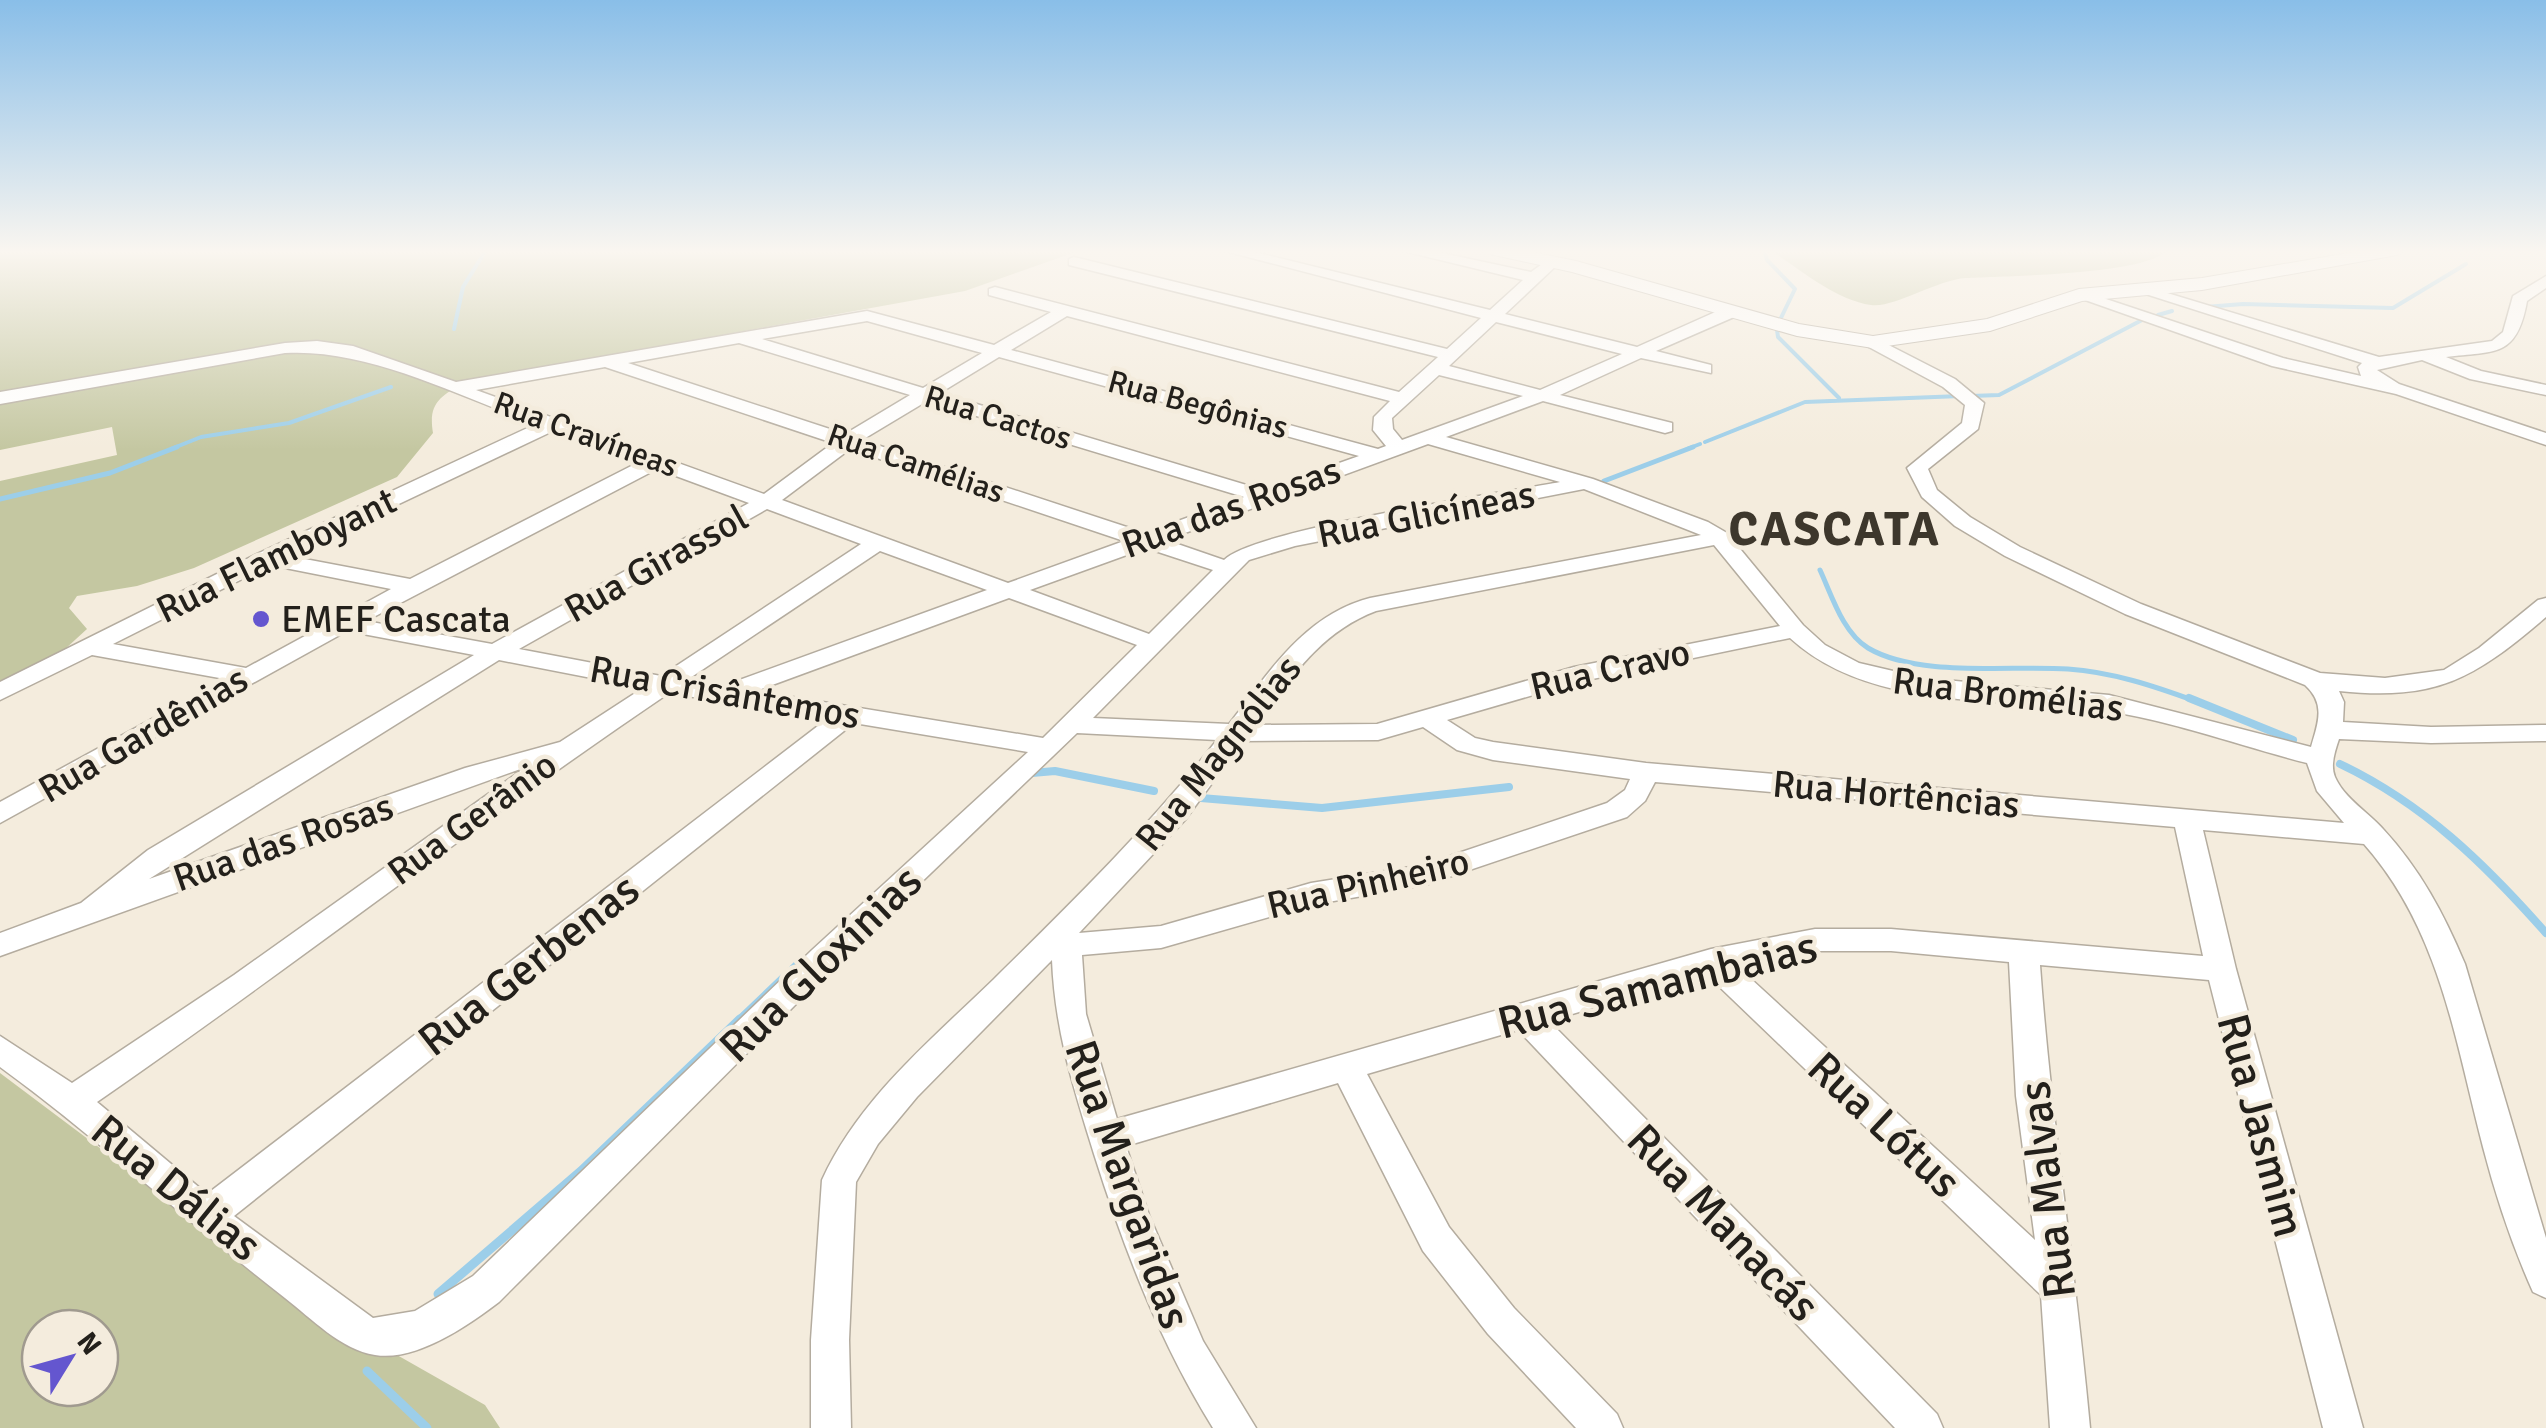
<svg xmlns="http://www.w3.org/2000/svg" width="2546" height="1428" font-family="Signika,sans-serif">
<rect width="100%" height="100%" fill="#f4ecdd"/>
<!-- green -->
<path fill="#c4c7a1" fill-rule="evenodd" d="M0 250H1081L965 291 464 382C440 397 428 403 433 433L397 477 194 568 137 586 77 596 69 608 87 629 64 650 0 681V481L117 455 112 427 0 450Z
M1770 250H2167C2147 275 2003 276 1966 278 1936 280 1895 308 1871 305 1835 300 1800 269 1770 250Z
M0 1073 309 1305 485 1405 500 1428H0ZM40 1328H100V1388H40Z"/>
<g fill="none" stroke-linecap="round" stroke-linejoin="round">
<!-- stream-far3 -->
<path stroke="#9ccee9" stroke-width="4" d="M1764 250 1767 260 1795 289 1779 322
M2205 307 2243 304 2393 308 2466 264
M2158 315 2172 311
M454 329 463 287 486 250
M1777 330 1778 337 1839 398
M1971 396 1999 395 2142 320
M1705 442 1805 402 1961 396
M171 449 201 437 289 423 391 387
M1687 449 1700 444"/>
<!-- stream-far2 -->
<path stroke="#9ccee9" stroke-width="5" d="M1604 481 1693 447
M0 499 110 473 177 447
M1820 570C1832 596 1843 633 1868 648 1919 678 2010 665 2068 669 2112 672 2154 686 2195 701"/>
<!-- stream-far1 -->
<path stroke="#9ccee9" stroke-width="8" d="M2189 698 2293 740
M2340 764C2424 804 2485 864 2546 933
M1032 773 1055 771 1154 791
M1201 798 1322 808 1509 787
M738 1021 801 961"/>
<!-- stream -->
<path stroke="#9ccee9" stroke-width="9" d="M438 1294 581 1171 740 1019
M367 1371 427 1428"/>
<!-- minor casing -->
<g stroke="#b4ac9f" stroke-width="3">
<path id="minor" d="M1221 250H1247L1490 310 1523 280 1399 250H1428L1531 272 1552 257 1560 262 1557 265 1505 314 1637 347 1722 309H1734V317L1656 351 1711 365V373L1641 358 1560 395 1672 423V431L1665 433 1543 401 1446 437 1593 479 1708 522 1727 533 1803 625 1825 645 1859 663 1923 678 2109 695 2311 747C2318 723 2326 704 2305 685L2125 614 2005 556 1955 526 1922 497 1907 468 1962 423 1965 405 1943 387 1867 346V338L1873 337 1955 379 1984 403 1978 429 1928 469 1937 490 1970 517 2020 547 2141 604 2320 673 2385 678 2444 670 2479 648 2538 600 2546 598V617C2474 679 2436 701 2339 691L2344 702 2343 722 2431 727 2546 725V741L2431 743 2339 739C2335 751 2330 765 2335 777 2344 798 2369 813 2383 829 2420 869 2444 914 2465 964L2546 1238V1298L2533 1292C2512 1245 2496 1197 2483 1147 2455 1040 2440 930 2364 844L2203 830 2236 969 2363 1428H2323L2209 980 2040 965C2051 1120 2076 1273 2090 1428H2050L2041 1295 1706 974 1549 1021 1937 1414 1943 1428H1895L1518 1030 1367 1074 1449 1227 1514 1308 1617 1414 1623 1428H1576L1488 1334 1423 1251 1338 1083 1126 1146 1149 1215 1203 1341 1256 1428H1213C1160 1343 1124 1249 1094 1154 1073 1086 1055 1031 1052 960L917 1097 878 1144 856 1182 849 1340 851 1428H811V1340L822 1180C859 1099 931 1040 994 979 1072 902 1149 827 1217 740L1077 733 834 966 499 1302C469 1325 416 1362 375 1355 341 1350 311 1318 285 1298 188 1223 99 1139 0 1067V1036L72 1083 234 975 526 767 0 956V933L81 903 148 850 474 655 347 631 0 823V802L225 679 92 655 0 700V682L259 553 536 424C458 396 368 348 285 353L0 404V392L285 343 317 341 353 346 456 382 867 311 994 345 1051 312 989 295V289L995 287 1399 392 1438 357 1069 265V259L1074 257 1447 349 1481 318ZM1067 316 1390 401 1374 417 1373 430 1386 446 1378 449 1011 350ZM867 321 982 353 923 388 762 339ZM1496 322 1622 354 1540 390 1449 366ZM739 343 910 395 845 434 628 363ZM999 357 1359 456 1263 490 940 393ZM605 367 833 443 764 494 476 390ZM1439 375 1523 396 1402 440 1393 429 1392 418ZM927 401 1244 497 1145 533 862 440ZM553 431 639 462 410 579 289 556ZM1428 444 1560 482C1503 493 1255 529 1224 560L1166 540ZM850 449 1124 541 1008 583 782 500ZM657 469 749 503 492 644 366 621ZM1584 489 1701 535 1370 598C1304 615 1268 674 1229 724L1093 718 1249 560 1295 546ZM767 509 861 544 661 676 519 649ZM1714 545 1780 626 1574 667 1377 724 1256 725C1290 679 1320 632 1376 611ZM1146 548 1213 570 1149 634 1030 590ZM880 551 987 590 723 686 687 680ZM270 565 391 589 246 668 113 644ZM1009 598 1137 645 1043 738 756 691ZM1790 638C1872 713 2003 696 2106 711 2170 720 2244 747 2307 763L2317 791 2344 823 1646 763 1493 742 1475 738 1447 720 1578 682ZM499 660 643 688 560 742 465 768 149 879ZM669 693 827 719 207 1194 97 1102C290 969 475 824 669 693ZM854 723 1028 752 812 950 473 1276 415 1311 373 1318 234 1216ZM1423 727 1457 750 1493 760 1630 779 1625 790 1607 803 1423 865 1311 883 1161 926 1079 933 1185 820 1243 741 1378 740ZM1655 782 2175 827 2203 956 1891 929H1815L1711 949 1117 1119 1086 1014 1082 955 1161 948 1311 905 1425 885 1627 817 1645 801ZM1815 951H1891L2009 962 2016 1096 2035 1240 1738 967Z
M2546 276V288L2527 301C2517 358 2495 351 2446 357L2481 371 2546 385V395L2470 379 2422 360 2377 370 2399 384 2546 433V445L2396 394 2272 366 2071 295 2085 292 2283 358 2361 376 2358 367 2362 363 2130 289 2144 286 2379 357 2492 341 2503 332 2513 296Z"/>
</g>
<!-- tertiary casing -->
<g stroke="#b4ac9f" stroke-width="2">
<path id="tertiary" d="M1487 250H1522L1576 261 1799 324 1873 336 1987 319 2079 289 2202 278 2366 250H2406L2397 255 2202 290 2082 301 1990 331 1873 348 1797 336 1572 272 1490 254Z"/>
</g>
<!-- minor -->
<use href="#minor" fill="#fff" fill-rule="evenodd"/>
<!-- tertiary -->
<use href="#tertiary" fill="#fff" fill-rule="evenodd"/>
</g>
<!-- sky -->
<linearGradient id="sky" x2="0" y2="1"><stop stop-color="#89bee8"/><stop offset="0.56" stop-color="#faf6f0"/><stop offset="1" stop-color="#faf6f0" stop-opacity="0"/></linearGradient>
<rect width="2546" height="450" fill="url(#sky)"/>
<!-- markers -->
<circle fill="#6456cf" stroke="#f4ecdd" stroke-width="4" cx="261" cy="619" r="10"/>
<g text-anchor="middle" stroke-width="9" stroke-linejoin="round" paint-order="stroke">
<!-- far-street labels -->
<g font-size="32" fill="#23201b" stroke="#f4ecdd">
<text transform="translate(1198 404) rotate(15)" y="11">Rua Begônias</text>
<text transform="translate(998 417) rotate(17)" y="11">Rua Cactos</text>
<text transform="translate(586 434) rotate(20)" y="11">Rua Cravíneas</text>
<text transform="translate(916 463) rotate(19)" y="11">Rua Camélias</text>
</g>
<!-- street labels -->
<g font-size="38" fill="#23201b" stroke="#f4ecdd">
<text transform="translate(1231 507) rotate(-20)" y="13">Rua das Rosas</text>
<text transform="translate(1426 514) rotate(-11)" y="13">Rua Glicíneas</text>
<text transform="translate(276 555) rotate(-26)" y="13">Rua Flamboyant</text>
<text transform="translate(656 563) rotate(-29)" y="13">Rua Girassol</text>
<text transform="translate(1610 669) rotate(-13)" y="13">Rua Cravo</text>
<text transform="translate(725 692) rotate(10)" y="13">Rua Crisântemos</text>
<text transform="translate(2008 694) rotate(7)" y="13">Rua Bromélias</text>
<text transform="translate(143 734) rotate(-30)" y="13">Rua Gardênias</text>
<text transform="translate(1218 753) rotate(-51)" y="13">Rua Magnólias</text>
<text transform="translate(1896 794) rotate(5)" y="13">Rua Hortências</text>
<text transform="translate(472 818) rotate(-36)" y="13">Rua Gerânio</text>
<text transform="translate(283 842) rotate(-19)" y="13">Rua das Rosas</text>
<text transform="translate(1368 883) rotate(-13)" y="13">Rua Pinheiro</text>
</g>
<!-- poi labels -->
<g font-size="38" fill="#23201b" stroke="#f4ecdd" text-anchor="start">
<text x="281" y="632">EMEF Cascata</text>
</g>
<!-- near-street labels -->
<g font-size="45" fill="#23201b" stroke="#f4ecdd">
<text transform="translate(820 963) rotate(-44)" y="16">Rua Gloxínias</text>
<text transform="translate(528 964) rotate(-38)" y="16">Rua Gerbenas</text>
<text transform="translate(1657 984) rotate(-14)" y="16">Rua Samambaias</text>
<text transform="translate(1885 1124) rotate(43)" y="16">Rua Lótus</text>
<text transform="translate(2262 1125) rotate(75)" y="16">Rua Jasmim</text>
<text transform="translate(1129 1184) rotate(71)" y="16">Rua Margaridas</text>
<text transform="translate(177 1187) rotate(39)" y="16">Rua Dálias</text>
<text transform="translate(2046 1190) rotate(-97)" y="16">Rua Malvas</text>
<text transform="translate(1724 1222) rotate(46)" y="16">Rua Manacás</text>
</g>
<!-- district labels -->
<g font-size="48" font-weight="bold" letter-spacing="2.5" fill="#3d372c" stroke="#f4ecdd">
<text x="1835" y="545">CASCATA</text>
</g>
</g>
<!-- north arrow -->
<g transform="translate(70 1358) rotate(53)"><circle r="48" fill="#f4ecdd" stroke="#a09a8f" stroke-width="2.5"/>
<path d="M0-8L18 38L0 25L-18 38Z" fill="#6456cf"/>
<text y="-15" font-size="28" font-weight="bold" text-anchor="middle" fill="#23201b">N</text>
</g>
</svg>
